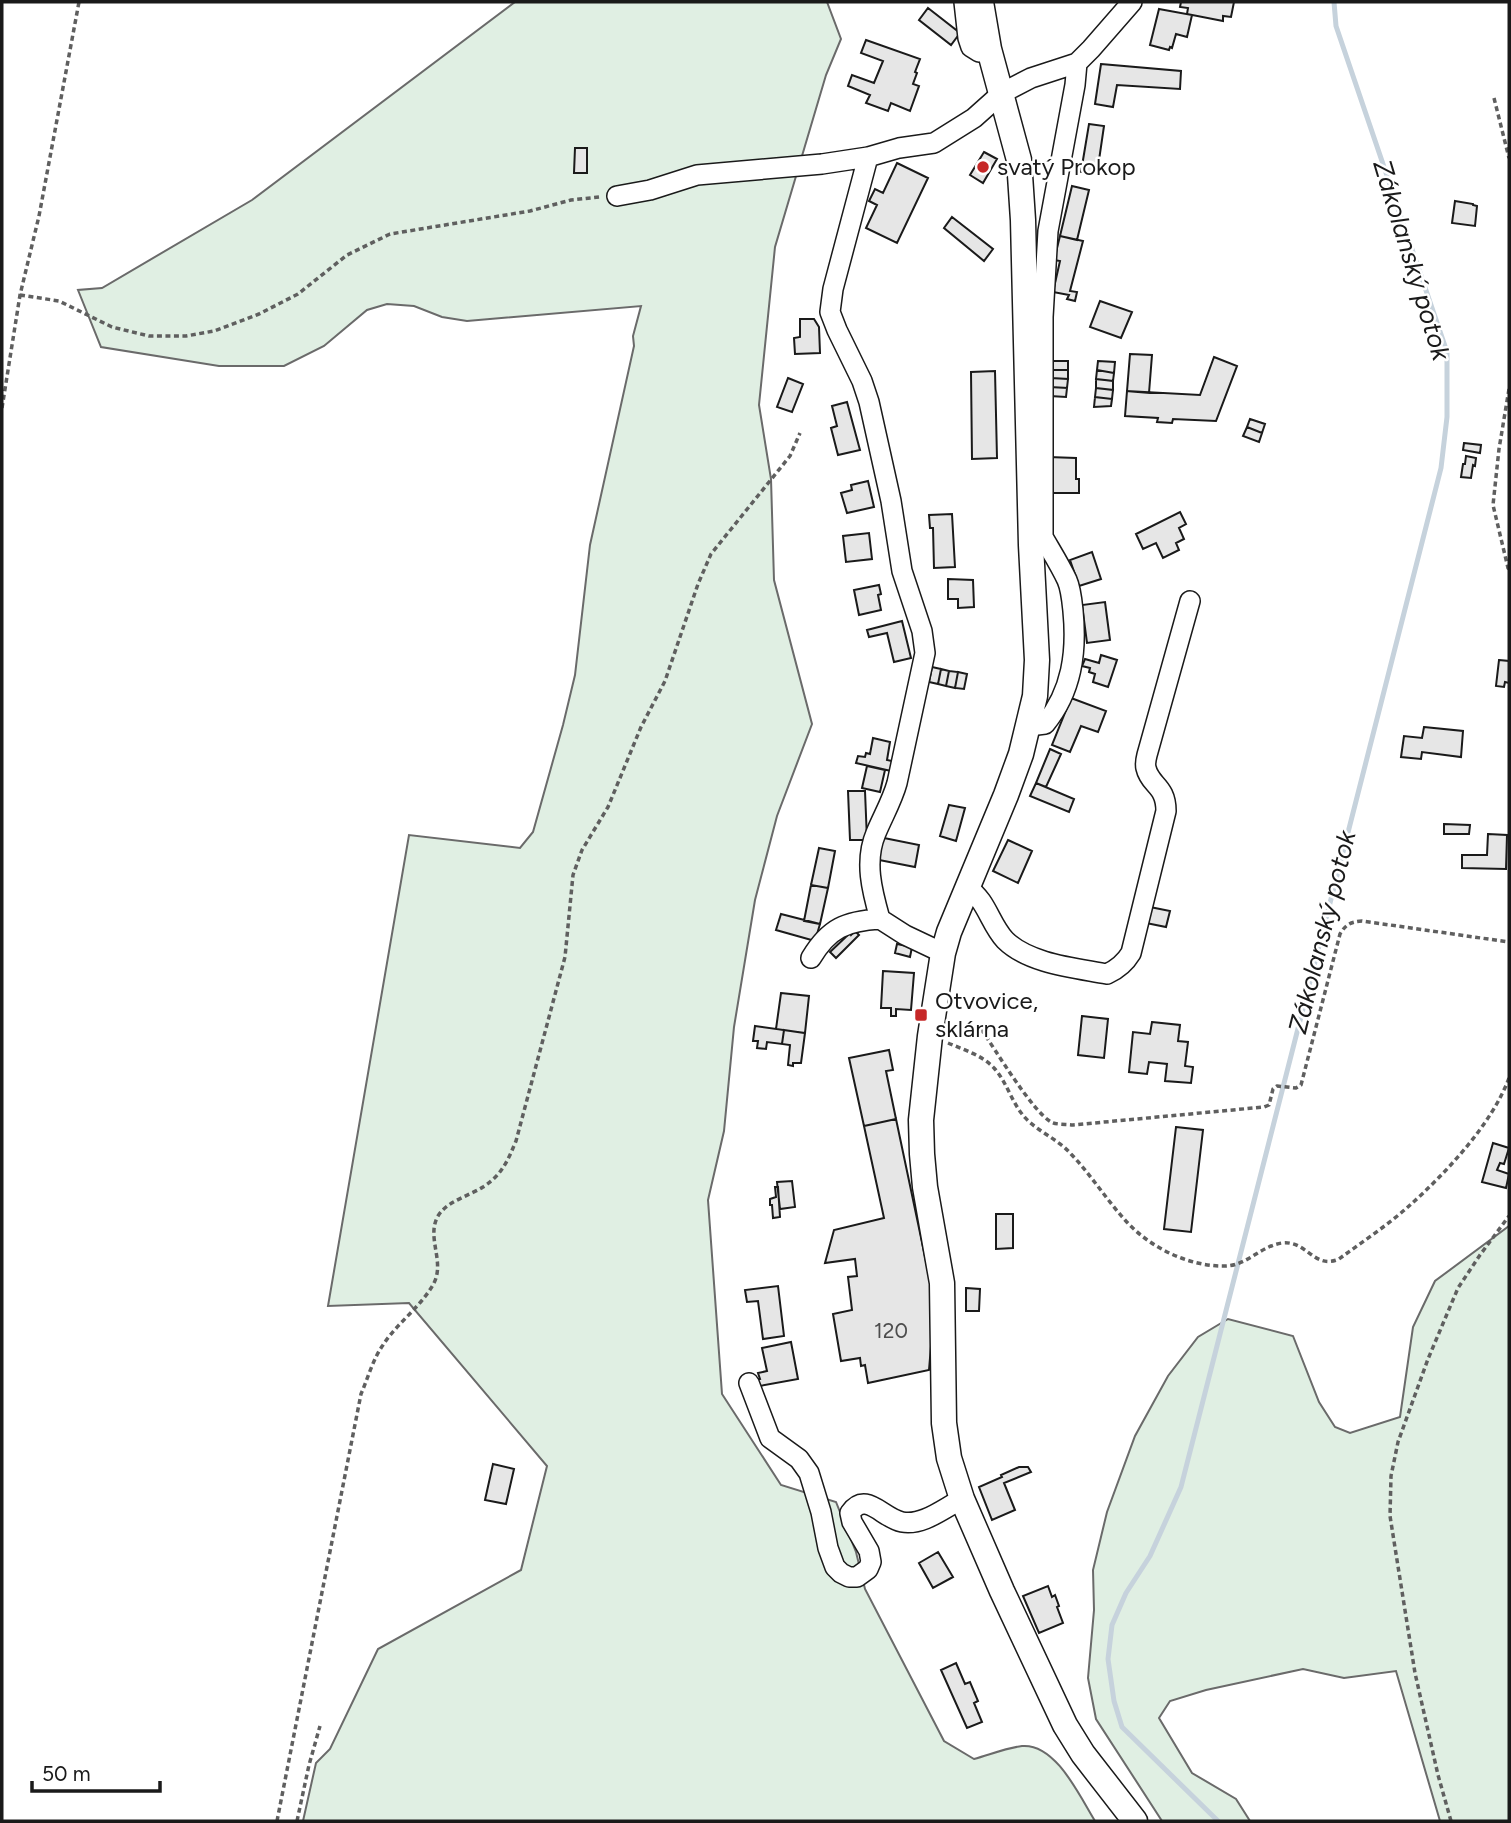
<svg xmlns="http://www.w3.org/2000/svg" width="1511" height="1823" font-family="Figtree,sans-serif">
<rect width="100%" height="100%" fill="#fff"/>
<!-- green -->
<path fill="#e0efe3" stroke="#6a6a6a" stroke-width="2" d="M515 2H827L841 39 826 75 775 247 759 405 771 479 774 580 812 724 777 816 755 900 734 1027 724 1131 708 1200 722 1394 781 1485 836 1502 856 1552 865 1589 944 1741 974 1759C989 1755 1006 1748 1022 1746 1056 1743 1080 1797 1095 1821H303L316 1763 330 1749 378 1649 521 1570 547 1466 409 1303 328 1306 409 835 520 848 533 832 563 725 575 675 590 545 634 346 633 336 641 306 467 321 442 317 414 306 387 304 367 310 324 346 284 366H219L101 347 78 290 102 288 252 200Z
M1509 1226V1821H1440L1396 1671 1344 1678 1303 1669 1206 1690 1170 1701 1159 1718 1192 1773 1236 1799 1250 1821H1162L1096 1719 1088 1678 1094 1610 1093 1570 1107 1512 1135 1436 1168 1376 1198 1337 1228 1319 1293 1336 1319 1402 1335 1427 1350 1433 1400 1417 1413 1327 1435 1281Z"/>
<g fill="none" stroke-linecap="round" stroke-linejoin="round">
<!-- stream -->
<path stroke="#c6d2dc" stroke-width="5" d="M1218 1821 1122 1727 1114 1701 1108 1659 1112 1625 1126 1593 1150 1556 1181 1487 1441 468 1447 417V352L1336 26 1334 2"/>
</g>
<!-- building -->
<path fill="#e6e6e6" stroke="#1a1a1a" stroke-width="2" d="M1181 2H1234L1231 17 1223 16V21L1187 14 1188 8 1180 7Z
M928 8 960 33 951 45 919 20Z
M1159 9 1192 15 1187 37 1176 34 1172 48 1170 47 1169 50 1150 45Z
M866 40 920 59 915 72 917 73 913 84 919 86 910 111 891 103 888 111 866 103 870 95 848 86 852 75 874 83 883 61 861 53Z
M1101 64 1181 71 1180 89 1117 85 1113 107 1095 104Z
M1089 124 1104 126 1097 174 1081 172Z
M575 148H587V173H574Z
M984 152 997 159 983 183 970 175Z
M897 163 928 178 897 243 866 228 877 205 869 201 875 189 883 193Z
M1072 186 1089 190 1077 240 1060 236Z
M1455 201 1473 204V205L1477 206 1475 226 1452 223Z
M952 217 993 249 984 261 944 228Z
M1060 236 1083 241 1070 291 1077 292 1075 301 1067 299 1069 295 1053 292 1060 261 1054 260Z
M1100 301 1132 312 1121 338 1090 327Z
M800 319H814L819 327 820 353 795 354 794 338 800 337Z
M1130 354 1152 355 1149 393 1127 391Z
M1214 357 1237 366 1216 421 1173 419 1172 423 1157 422 1158 418 1125 416 1127 391 1200 395Z
M1052 361H1068V370H1051Z
M1098 361 1115 362 1114 373 1097 370Z
M1051 370H1068V379L1051 378Z
M1097 370 1114 373 1113 381 1096 379Z
M995 371 997 458 972 459 971 372Z
M788 378 803 384 792 412 777 407Z
M1051 378 1068 379 1067 388 1050 387Z
M1096 379 1113 381V390L1096 388Z
M1050 387 1067 388 1066 397 1050 396Z
M1096 388 1113 390 1112 399 1095 397Z
M1095 397 1112 399 1111 406 1094 407Z
M847 402 860 450 838 455 831 428 837 426 832 406Z
M1250 419 1265 424 1262 433 1247 427Z
M1247 427 1262 433 1259 442 1243 436Z
M1464 443 1481 445 1480 453 1463 450Z
M1466 456 1476 458 1475 466 1473 465 1471 478 1461 477 1463 464H1465Z
M1048 457 1076 458V479H1079V493H1047Z
M868 481 874 507 847 513 841 493 852 490 851 485Z
M1180 512 1186 524 1179 528 1184 539 1176 543 1179 550 1163 558 1156 543 1143 549 1136 534Z
M952 514 955 567 934 568 933 528H930L929 515Z
M869 533 872 559 846 562 843 536Z
M1092 552 1101 579 1079 586 1070 560Z
M948 579 973 580 974 607 958 608V599H948Z
M879 585 881 594 878 595 881 610 859 615 854 590Z
M1105 602 1110 640 1087 643 1082 605Z
M902 621 911 658 894 662 887 633 869 637 867 630Z
M1101 655 1117 660 1108 687 1093 682 1095 674 1089 672 1090 668 1082 666 1085 659 1099 663Z
M1499 660 1509 661V683L1505 682 1504 687 1496 686Z
M932 667 941 669 938 684 929 682Z
M941 669 949 671 946 686 938 684Z
M949 671 958 672 955 688 946 686Z
M958 672 967 674 964 689 955 688Z
M1071 698 1106 711 1098 732 1081 726 1070 752 1052 745Z
M1424 727 1463 731 1461 757 1422 752 1421 759 1401 757 1404 736 1422 738Z
M873 738 890 742 887 760 892 761 891 771 856 763 858 756 865 757 866 753 870 754Z
M1050 749 1061 754 1046 787 1036 783Z
M867 766 885 770 880 792 862 788Z
M1036 783 1074 799 1069 812 1030 796Z
M848 791H865L867 840H850Z
M949 805 965 808 956 841 940 836Z
M1444 824 1470 825 1469 834H1444Z
M1488 834 1507 835 1506 869 1462 868V855H1487Z
M879 837 919 845 915 867 874 859Z
M1008 840 1032 851 1018 883 993 871Z
M819 848 835 851 828 888 811 885Z
M811 885 828 888 820 924 804 921Z
M1150 907 1170 911 1166 927 1146 923Z
M781 914 820 924 815 941 776 930Z
M855 931 859 935 836 958 830 952 850 933 851 935Z
M897 944 912 947 910 957 895 953Z
M883 971 914 973 911 1010 896 1009V1016H891V1008H881Z
M781 993 809 996 805 1033 776 1029Z
M1082 1016 1108 1019 1104 1058 1078 1055Z
M1152 1022 1180 1025 1178 1041 1188 1042 1185 1066 1193 1067 1191 1083 1165 1081 1167 1064 1149 1062 1147 1074 1129 1072 1133 1032 1150 1034Z
M755 1026 784 1030 782 1044 767 1042 766 1049 757 1048 758 1041H753Z
M784 1030 805 1033 801 1063H793V1066L788 1065 790 1045 782 1044Z
M889 1050 893 1070 886 1071 896 1119 864 1126 849 1058Z
M896 1119 931 1285V1346L929 1370 868 1383 865 1365 861 1366 860 1358 841 1361 833 1314 852 1310 848 1277 857 1276 855 1259 825 1263 834 1230 884 1218 864 1126Z
M1176 1127 1203 1130 1191 1232 1164 1229Z
M1493 1143 1509 1148 1504 1164 1500 1163 1497 1170 1509 1174 1506 1188 1482 1182Z
M792 1181 795 1207 780 1209 777 1182Z
M775 1187H778L780 1217 773 1218 772 1205H770V1199L776 1197Z
M996 1214H1013V1248L996 1249Z
M778 1286 784 1336 763 1339 758 1301 747 1302 745 1290Z
M966 1288 980 1289 979 1311H966Z
M791 1342 798 1379 754 1387 753 1380 760 1379 758 1373 767 1371 762 1348Z
M493 1464 514 1469 506 1504 485 1500Z
M1019 1467H1028L1031 1472 1004 1483 1015 1510 992 1520 979 1487 1002 1477 1001 1475Z
M938 1552 953 1577 933 1588 919 1563Z
M1048 1586 1052 1597 1055 1595 1059 1606 1057 1607 1063 1623 1039 1633 1023 1596Z
M956 1663 965 1684 970 1682 978 1701 974 1703 982 1722 967 1728 941 1670Z"/>
<g fill="none" stroke-linecap="round" stroke-linejoin="round">
<!-- minor casing -->
<g stroke="#1a1a1a" stroke-width="22">
<path id="minor" d="M964 2 968 38 971 47 979 52 989 49
M617 196 650 190 697 175 822 164 868 157
M1031 545 1043 537V317L1048 231 1075 85 1077 63 1091 49 1132 2
M1029 726 1045 724C1072 691 1077 652 1073 611 1072 601 1071 589 1067 580 1060 565 1051 551 1043 537
M968 888C987 901 990 924 1005 940 1029 964 1076 968 1107 974 1118 969 1125 963 1131 953L1166 811C1166 785 1150 786 1146 768 1145 764 1146 759 1147 755L1190 601
M943 953 905 935 880 919C872 891 864 861 876 833 883 816 892 801 897 783L925 653 922 631 902 571 891 501 869 402 862 381 837 330 830 312 833 289 868 157 899 148 934 143 974 118 1002 93 1031 78 1077 63
M811 958C829 928 846 921 880 919
M749 1383 770 1438 799 1459 809 1473 821 1512 828 1548 835 1567 841 1573 849 1577H857L868 1569 871 1562 869 1551 852 1522 850 1513C866 1490 882 1518 902 1522 923 1526 944 1508 962 1499"/>
</g>
<!-- major casing -->
<g stroke="#1a1a1a" stroke-width="27">
<path id="major" d="M981 2 989 49 1019 160 1023 220 1031 545 1037 660 1035 696 1021 754 1006 795 949 932 943 953 930 1036 921 1120 922 1154 925 1187 942 1283 944 1423 949 1458 962 1499 1002 1591 1065 1725 1083 1754 1135 1821"/>
</g>
<!-- path -->
<path stroke="#5f5f5f" stroke-width="3.5" stroke-dasharray="5 3.5" stroke-linecap="butt" d="M1494 98 1509 158
M20 295 59 301 112 327 149 336H186L214 331 259 314 298 294 347 255 390 234 530 211 571 200 599 197
M1509 389 1499 449 1493 505 1508 568 1509 569
M2 408 20 295 39 216 79 2
M981 1029C995 1049 1032 1111 1051 1122 1057 1125 1066 1124 1073 1125L1264 1107 1269 1105 1273 1089 1277 1086 1296 1088 1301 1085 1340 934C1346 924 1351 922 1362 921L1509 942
M948 1043C964 1050 982 1055 994 1068 1006 1081 1011 1100 1022 1114 1034 1130 1057 1138 1071 1154 1091 1175 1106 1199 1125 1220 1149 1247 1187 1266 1223 1266 1246 1267 1260 1246 1282 1243 1307 1240 1314 1270 1339 1259 1362 1242 1388 1225 1409 1206 1446 1173 1492 1124 1509 1078
M277 1821 361 1394C368 1378 373 1359 383 1345 397 1323 421 1307 434 1283 445 1261 426 1237 438 1216 447 1201 469 1196 483 1187 502 1175 508 1160 516 1141L565 957 573 875 582 850 608 807 641 727 665 681 698 584 711 554 790 456 800 433
M297 1821 309 1765 320 1726
M1451 1821 1438 1775 1415 1673 1390 1516 1391 1476 1398 1442 1428 1359 1458 1288 1480 1255 1509 1216"/>
<!-- minor -->
<use href="#minor" stroke="#fff" stroke-width="19"/>
<!-- major -->
<use href="#major" stroke="#fff" stroke-width="24"/>
</g>
<!-- markers -->
<g fill="#c62828" stroke="#fff" stroke-width="2.5">
<circle cx="983" cy="167" r="7"/>
<rect x="914" y="1008" width="14" height="14" rx="3.5"/>
</g>
<g text-anchor="middle" stroke-width="5" stroke-linejoin="round" paint-order="stroke">
<!-- number labels -->
<g font-size="21" fill="#4d4d4d">
<text x="891" y="1338">120</text>
</g>
<!-- poi labels -->
<g font-size="24" fill="#1a1a1a" stroke="#fff" text-anchor="start">
<text x="997" y="175">svatý Prokop</text>
<text x="935" y="1009">Otvovice,<tspan x="935" dy="28">sklárna</tspan></text>
</g>
<!-- water labels -->
<g font-size="26" font-style="italic" fill="#1a1a1a" stroke="#fff">
<text transform="translate(1412 260) rotate(73)" y="9">Zákolanský potok</text>
<text transform="translate(1322 932) rotate(-76)" y="9">Zákolanský potok</text>
</g>
</g>
<!-- border -->
<rect width="1511" height="1823" fill="none" stroke="#1a1a1a" stroke-width="7"/>
<!-- scale -->
<path d="M32 1781v10h128v-10" fill="none" stroke="#1a1a1a" stroke-width="3.5"/>
<text x="42" y="1781" font-size="21" fill="#1a1a1a" stroke="#ffffff" stroke-width="5" paint-order="stroke">50 m</text>
</svg>
